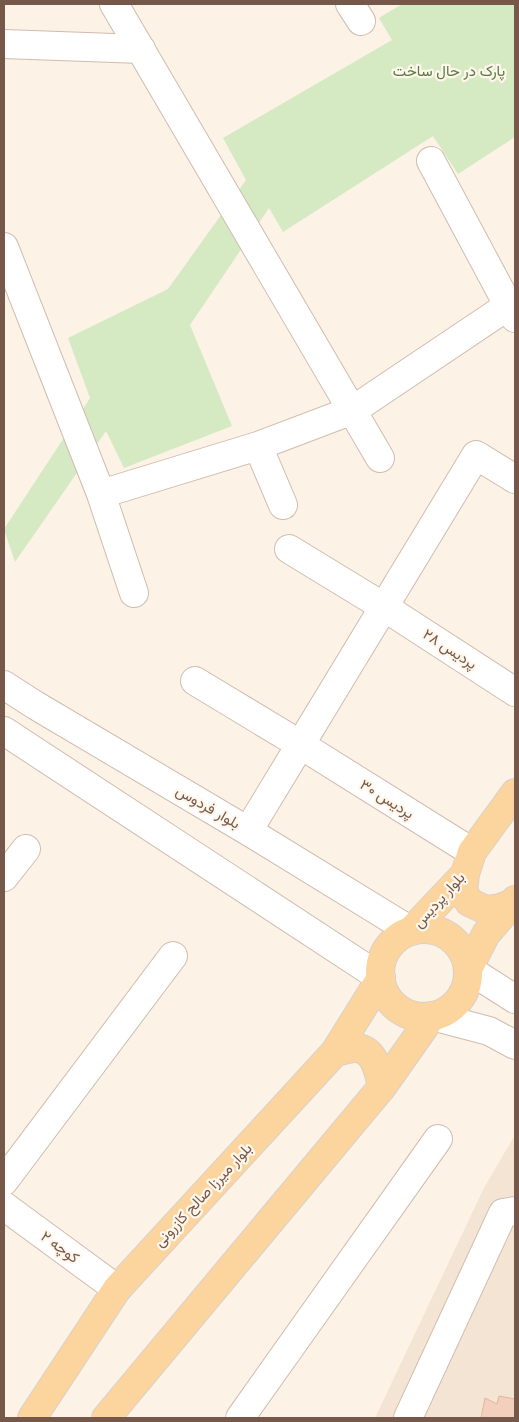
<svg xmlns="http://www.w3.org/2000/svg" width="519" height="1422" font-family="'Golos Text',Vazirmatn,sans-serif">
<rect width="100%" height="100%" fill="#fcf2e5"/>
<!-- residential -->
<path fill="#f4e4d3" d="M515 1135V1418H375L484 1188Z"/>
<!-- green -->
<path fill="#d5eac3" d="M402 4H515V137L458 174 433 136 283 232 269 208 190 325 232 426 124 468 106 431 15 562 4 529 90 398 68 338 168 289 246 180 223 138 392 40 379 18Z"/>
<!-- building -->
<path fill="#f2d0bd" stroke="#e5b59d" d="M499 1396 515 1399V1418H481L485 1398 497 1404Z"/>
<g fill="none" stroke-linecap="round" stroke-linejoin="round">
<!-- minor casing -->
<g stroke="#d0bcae" stroke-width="30">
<path id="minor" d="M114 4 380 458
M350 4 361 21
M4 44 141 49
M431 161 515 318
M4 247 101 494 134 593
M258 446 283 505
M101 494 258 446 353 410 508 306
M289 549 384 607 515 692
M195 681 301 745 472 852
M4 685 35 705 248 831 411 931
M4 731 381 978
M248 831 476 455 515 479
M4 877 26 849
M468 969 515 999
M432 1016 489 1031 515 1045
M4 1181 173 956
M4 1206 117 1289
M240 1418 438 1139
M408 1418 503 1213 515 1211"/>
</g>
<!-- major casing -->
<g stroke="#d9d0cc" stroke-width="30">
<path id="major" d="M465 874 463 891 469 902 486 910 500 908 513 903
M380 973a44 44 0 1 1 88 0a44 44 0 1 1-88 0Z
M411 931 465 874 472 852 515 793
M468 969 486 934 515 900
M335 1052C342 1051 349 1048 355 1048 375 1048 379 1073 382 1087
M32 1418 117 1289 335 1052 381 978
M106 1418 382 1087 432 1016"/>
</g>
<!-- minor -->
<use href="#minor" stroke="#fff" stroke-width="28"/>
<!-- major -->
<use href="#major" stroke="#fbd59d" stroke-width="28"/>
</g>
<g text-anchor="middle" stroke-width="4.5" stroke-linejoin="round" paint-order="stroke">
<!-- park labels -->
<g font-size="15" fill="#557b42" stroke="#fff7ec">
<text x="449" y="76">پارک در حال ساخت</text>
</g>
<!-- street labels -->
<g font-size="15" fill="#76584a" stroke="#fff7ec">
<text transform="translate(450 649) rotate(33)" y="5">پردیس ۲۸</text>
<text transform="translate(387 799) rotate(32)" y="5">پردیس ۳۰</text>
<text transform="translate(208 807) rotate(30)" y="5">بلوار فردوس</text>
<text transform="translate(439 900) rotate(-48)" y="5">بلوار پردیس</text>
<text transform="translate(203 1195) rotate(-47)" y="5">بلوار میرزا صالح کازرونی</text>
<text transform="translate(60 1247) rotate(36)" y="5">کوچه ۲</text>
</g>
</g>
<!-- border -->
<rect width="519" height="1422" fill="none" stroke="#76584a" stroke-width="10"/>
</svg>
